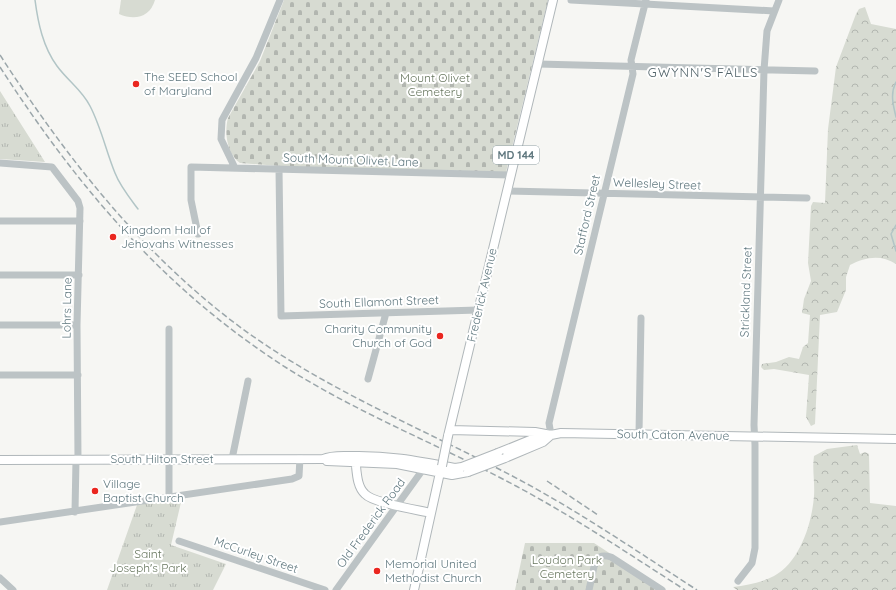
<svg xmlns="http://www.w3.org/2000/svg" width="896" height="590" font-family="Quicksand,sans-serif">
<defs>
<pattern id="forest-crowns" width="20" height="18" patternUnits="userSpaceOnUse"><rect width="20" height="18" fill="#d7dbd2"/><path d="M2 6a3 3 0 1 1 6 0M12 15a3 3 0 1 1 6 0" fill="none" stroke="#b2b6b0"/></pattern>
<pattern id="cemetery-stones" width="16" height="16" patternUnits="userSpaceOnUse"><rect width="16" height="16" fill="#d7dbd2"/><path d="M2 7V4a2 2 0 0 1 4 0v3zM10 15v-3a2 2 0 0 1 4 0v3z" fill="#b2b6b0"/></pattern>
<pattern id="park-tufts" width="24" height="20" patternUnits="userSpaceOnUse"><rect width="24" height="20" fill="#d7dbd2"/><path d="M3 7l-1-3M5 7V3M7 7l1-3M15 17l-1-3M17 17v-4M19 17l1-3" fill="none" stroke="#b2b6b0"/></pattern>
</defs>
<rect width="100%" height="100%" fill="#f6f6f3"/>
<!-- forest -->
<path fill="url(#forest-crowns)" d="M865 7 871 24 896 29V264C881 254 865 257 850 265L846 277V290L837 312 820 315 815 424 811 426 806 417 809 375 774 369 764 370 761 367 762 364 776 362 789 357 799 359 803 347 808 343 810 315 802 313 804 299 811 281 808 263 811 206 813 202 825 203 828 129 836 67 856 14 859 9Z
M857 445 860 454 865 452 869 454 870 503 896 506V590H737L733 587C747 585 761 583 774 576 800 562 812 523 814 496 815 483 812 469 814 456L827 449Z"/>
<!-- cemetery -->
<path fill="url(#cemetery-stones)" d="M284 0H548L506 172 292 167 240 163C227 154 224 133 228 118L260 61Z
M525 543H594L666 590H515Z"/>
<!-- park -->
<path fill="url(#park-tufts)" d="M0 91 45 162 0 159Z
M182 498 171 545 226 564 213 590H107L137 505Z"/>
<!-- pitch -->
<path fill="#d7dbd2" d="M121 0H155C150 17 135 21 119 14Z"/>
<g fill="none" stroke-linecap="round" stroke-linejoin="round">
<!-- stream -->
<path stroke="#b2c5c6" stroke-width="1.5" d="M35 0C38 23 43 47 57 66 68 81 82 90 90 106 101 127 106 151 115 173 120 186 129 197 138 209
M896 82C890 93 893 105 896 117
M896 225 891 234 896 251"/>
<!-- major casing -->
<g stroke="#b0b7ba" stroke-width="10">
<path id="major" d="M450 430 535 432 551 435 561 433 896 439
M448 436 553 0
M498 453 540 436 546 435
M355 458C357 470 356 486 365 494 373 503 418 510 431 513
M505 458 543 442 551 435
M0 460 323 459C332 455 341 456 351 456 388 455 418 461 455 468L462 467
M327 461 397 464 452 475 468 472
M414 590 441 468"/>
</g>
<!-- minor -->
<path stroke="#bcc3c5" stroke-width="7" d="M571 0 774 11
M538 64 815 71
M0 163 52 167 78 201 80 208 77 325 78 460
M235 168 221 139 222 120 256 58 280 0
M279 169 281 316 478 310
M507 191 807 198
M0 221H80
M198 234 191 200V167L511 175
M0 275H79
M0 325H77
M0 375H78
M368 379 386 313
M639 434 641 318
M551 435 549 423 633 74 631 60 646 0
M232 459 248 381
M169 496V329
M75 512 76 460
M0 522 292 479 299 476 300 458
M179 541 325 590
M0 578 13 590
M738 581 752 563 755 548V445L754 425 764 70 767 31 779 0
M336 590 424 468
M589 590 595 562C599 555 604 555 611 557L662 590"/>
<!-- major -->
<use href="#major" stroke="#fff" stroke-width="8"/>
<!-- rail -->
<path stroke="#9ba6aa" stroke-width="1.5" stroke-dasharray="6 3" stroke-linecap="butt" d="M0 55C61 149 129 238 218 310 308 383 416 425 518 479 580 512 638 552 697 590
M0 67C73 180 155 279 267 355 344 408 434 442 516 486 574 517 629 554 685 590
M547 481 598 515"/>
<!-- major-bridge casing -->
<g stroke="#b0b7ba" stroke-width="10" stroke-linecap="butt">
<path id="major-bridge" d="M442 466 448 436
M462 467 498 453
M468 472 505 458"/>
</g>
<!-- major-bridge -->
<use href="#major-bridge" stroke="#fff" stroke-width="8"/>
</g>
<!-- markers -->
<g fill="#ea261f" stroke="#fff" stroke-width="1.5">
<circle cx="136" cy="84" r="4"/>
<circle cx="113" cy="237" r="4"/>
<circle cx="440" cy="336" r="4"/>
<circle cx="95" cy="491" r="4"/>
<circle cx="377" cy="571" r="4"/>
</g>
<g text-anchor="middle" stroke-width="4" stroke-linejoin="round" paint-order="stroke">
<!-- shield labels -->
<rect fill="#fff" stroke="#90a0a5" stroke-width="1" x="493" y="146" width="46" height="18" rx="3"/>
<g font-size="11" font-weight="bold" fill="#60787f">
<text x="516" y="159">MD 144</text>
</g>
<!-- poi labels -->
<g font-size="12" fill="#60787f" stroke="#fff" text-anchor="start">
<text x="144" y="81">The SEED School<tspan x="144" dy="14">of Maryland</tspan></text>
<text x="121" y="234">Kingdom Hall of<tspan x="121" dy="14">Jehovahs Witnesses</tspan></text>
<text x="432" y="333" text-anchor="end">Charity Community<tspan x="432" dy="14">Church of God</tspan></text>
<text x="103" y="488">Village<tspan x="103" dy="14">Baptist Church</tspan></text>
<text x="385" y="568">Memorial United<tspan x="385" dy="14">Methodist Church</tspan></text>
</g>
<!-- park labels -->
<g font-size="12" fill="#68775f" stroke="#fff">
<text x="435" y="82">Mount Olivet<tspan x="435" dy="14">Cemetery</tspan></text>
<text x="148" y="558">Saint<tspan x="148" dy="14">Joseph's Park</tspan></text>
<text x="567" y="564">Loudon Park<tspan x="567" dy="14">Cemetery</tspan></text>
</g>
<!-- street labels -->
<g font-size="12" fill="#60787f" stroke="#fff">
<text transform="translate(351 160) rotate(2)" y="4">South Mount Olivet Lane</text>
<text transform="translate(657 184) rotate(2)" y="4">Wellesley Street</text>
<text transform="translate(587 215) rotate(-77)" y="4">Stafford Street</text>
<text transform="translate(746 292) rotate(-88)" y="4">Strickland Street</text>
<text transform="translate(482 295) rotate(-77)" y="4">Frederick Avenue</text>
<text transform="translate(379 302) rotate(-2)" y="4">South Ellamont Street</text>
<text transform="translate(67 308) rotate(-89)" y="4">Lohrs Lane</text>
<text transform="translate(673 435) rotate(1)" y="4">South Caton Avenue</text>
<text x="162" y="463">South Hilton Street</text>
<text transform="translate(371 523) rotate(-54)" y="4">Old Frederick Road</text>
<text transform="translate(256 555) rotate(19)" y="4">McCurley Street</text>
</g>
<!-- neighbourhood labels -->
<g font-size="13" letter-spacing="1" fill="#52646a" stroke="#fff">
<text x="703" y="77">GWYNN'S FALLS</text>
</g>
</g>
</svg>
